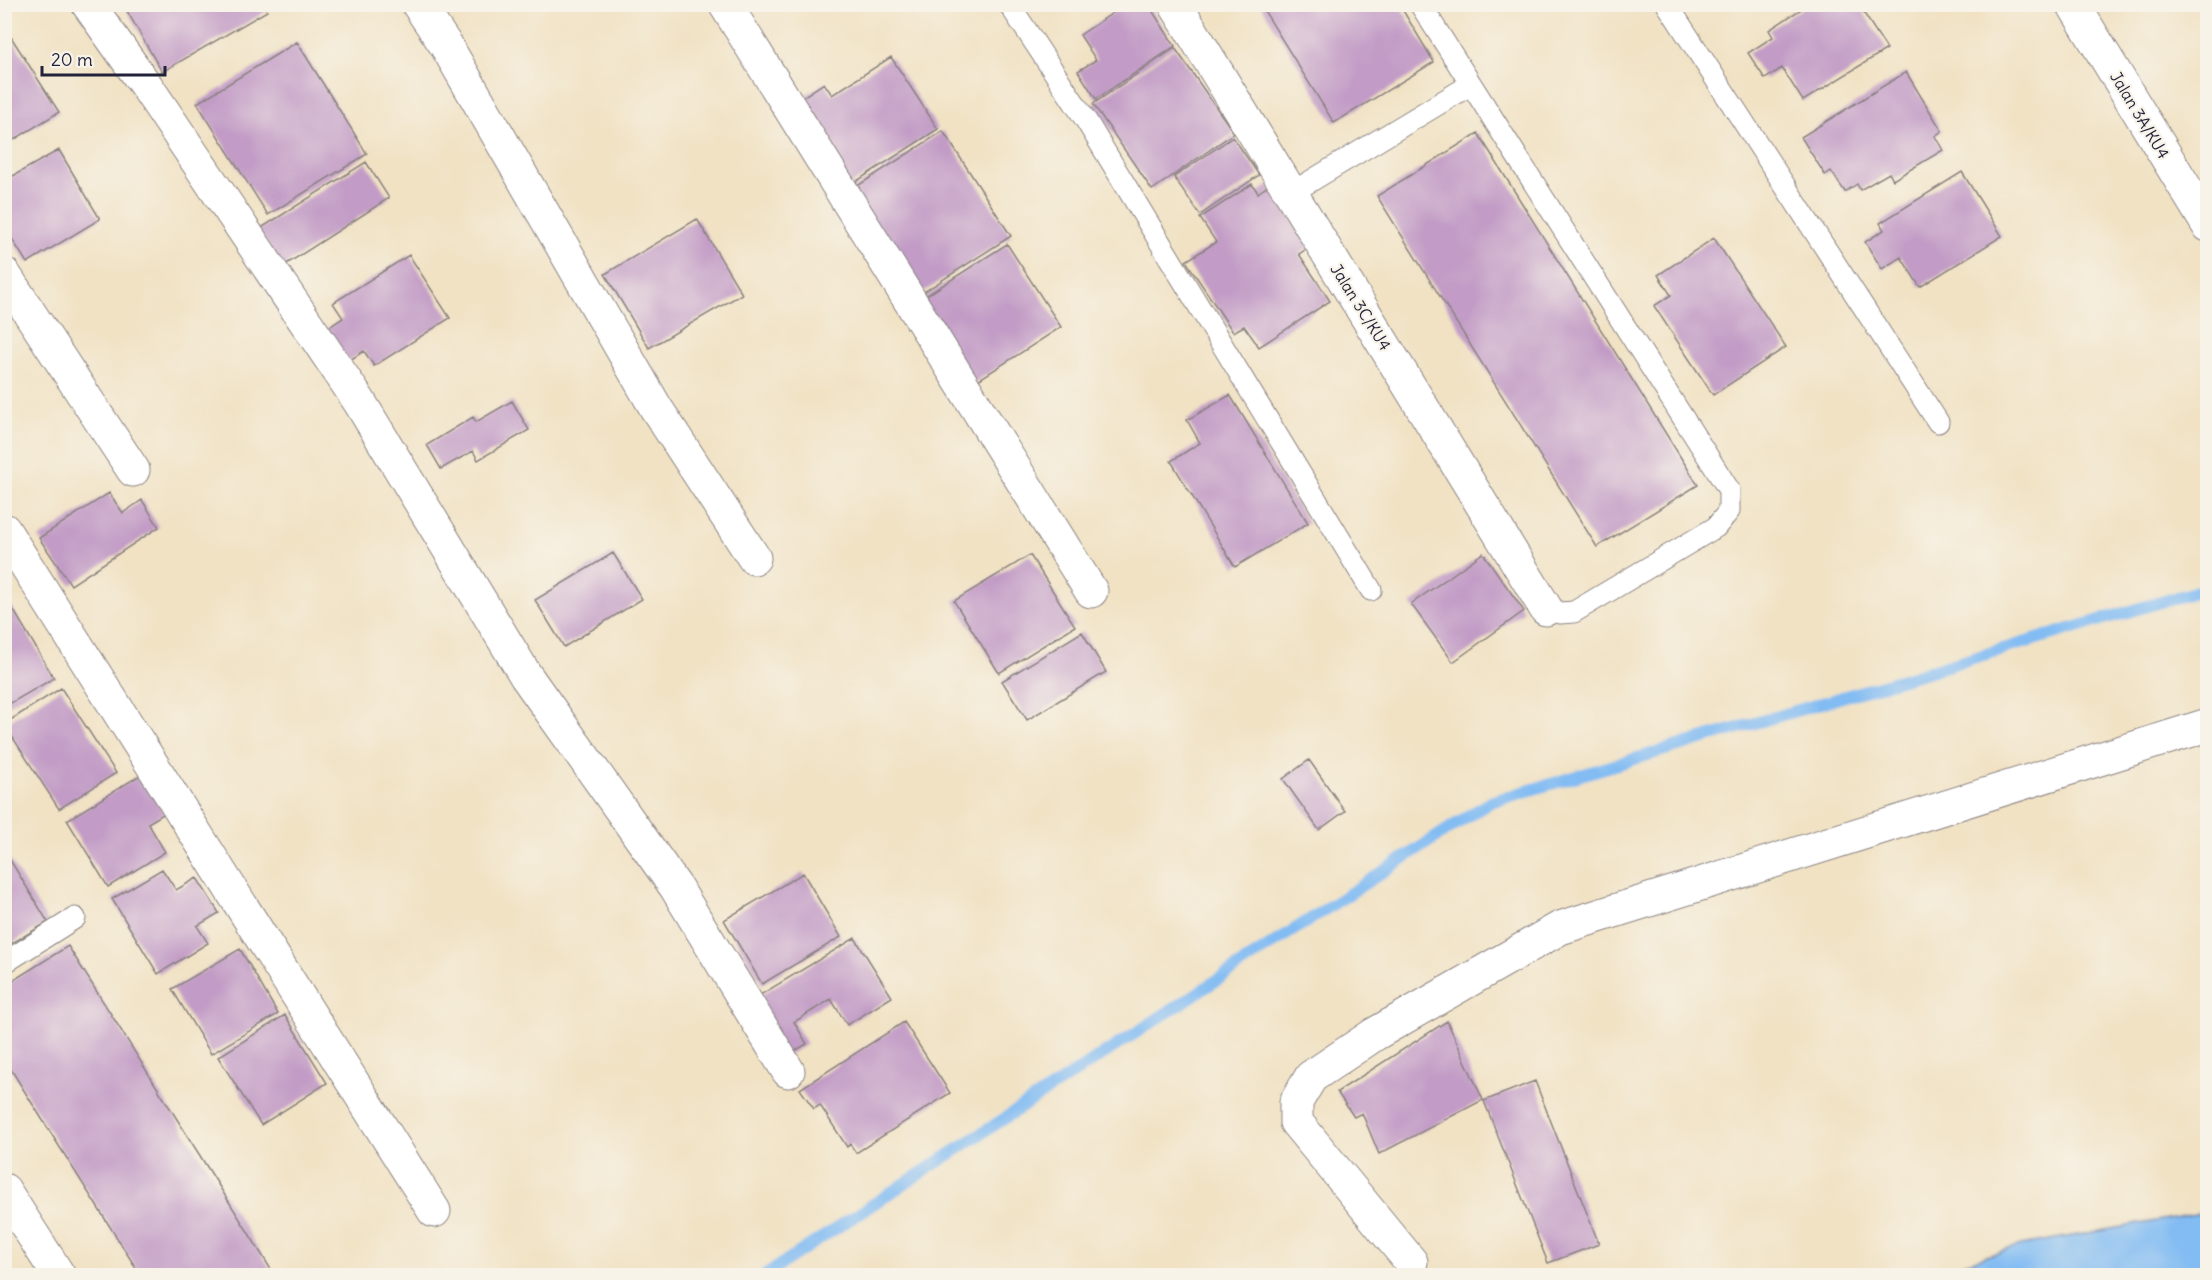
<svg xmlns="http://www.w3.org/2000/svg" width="2212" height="1280" font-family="Delius,sans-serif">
<rect width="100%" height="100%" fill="#f7f3e8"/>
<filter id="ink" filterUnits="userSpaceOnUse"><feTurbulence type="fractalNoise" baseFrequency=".0167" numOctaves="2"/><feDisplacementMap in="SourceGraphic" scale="12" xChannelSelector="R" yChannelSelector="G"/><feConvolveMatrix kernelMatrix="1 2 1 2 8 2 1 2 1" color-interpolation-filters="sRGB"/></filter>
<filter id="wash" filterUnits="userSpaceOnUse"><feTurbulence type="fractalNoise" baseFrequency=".008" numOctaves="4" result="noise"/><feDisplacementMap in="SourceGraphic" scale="24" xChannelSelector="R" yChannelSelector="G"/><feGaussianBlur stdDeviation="1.35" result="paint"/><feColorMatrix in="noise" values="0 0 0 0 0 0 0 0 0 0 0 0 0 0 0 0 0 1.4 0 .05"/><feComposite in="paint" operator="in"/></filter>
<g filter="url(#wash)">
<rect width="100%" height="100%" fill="#f1e2c4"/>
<!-- water -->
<path fill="#82bcf3" stroke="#526f97" stroke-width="1.5" d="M2207 1212V1275H1927L2021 1245Z"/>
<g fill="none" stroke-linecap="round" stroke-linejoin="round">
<!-- stream -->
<path stroke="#82bcf3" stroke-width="12" d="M763 1276 1490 802 2208 588"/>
</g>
<g id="blocks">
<!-- building -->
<path fill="#c29cc6" d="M123 4H263L267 11 162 72Z
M1126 4H1148L1175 46 1096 99 1078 71 1096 60 1080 35Z
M1260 4H1399L1434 62 1334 123Z
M1809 4H1858L1887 49 1803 101 1782 68 1765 79 1748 53 1773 37 1769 30Z
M11 37 59 112 4 146V41Z
M297 42 367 154 268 215 197 103Z
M1175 48 1234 133 1152 190 1093 104Z
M891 57 938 129 846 188 792 104 824 83 832 95Z
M1906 72 1942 131 1935 136 1943 150 1893 180 1889 173 1860 190 1857 184 1845 192 1831 171 1825 175 1801 137Z
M943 131 1011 236 916 297 848 192Z
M1478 133 1698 485 1597 547 1377 196Z
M1233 137 1259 175 1200 215 1174 177Z
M59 150 100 219 27 263 4 226V181Z
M366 162 389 198 282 267 258 230Z
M1962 172 2002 236 1920 287 1901 257 1882 269 1865 242 1884 230 1880 223Z
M1252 184 1258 193 1269 185 1311 246 1299 254 1330 301 1259 347 1244 326 1233 332 1186 261 1216 242 1200 218Z
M697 219 742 294 649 348 605 274Z
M1714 238 1786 347 1713 395 1654 306 1671 295 1658 275Z
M1007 244 1061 327 972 384 918 301Z
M409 255 450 318 374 366 364 351 347 362 326 329 343 318 333 303Z
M1230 395 1308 523 1235 567 1171 461 1200 443 1187 420Z
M512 401 529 430 478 460 473 451 441 469 427 445 473 417 476 422Z
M109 493 123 513 142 500 159 527 71 585 39 538Z
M613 553 642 599 564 647 535 600Z
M1483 553 1524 611 1453 662 1411 604Z
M1030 555 1075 626 999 673 954 601Z
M4 594 54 678 4 707Z
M1082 632 1106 672 1027 720 1002 681Z
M61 688 116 773 59 809 4 724Z
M1309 760 1345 811 1319 830 1283 779Z
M142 774 165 813 148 823 165 852 108 887 67 820Z
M4 850 48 922 4 948Z
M162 869 176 890 197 878 219 913 197 926 208 943 158 974 112 899Z
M803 873 841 937 762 984 724 920Z
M855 938 892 997 847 1025 831 999 794 1022 807 1044 786 1056 752 1000Z
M68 946 248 1232 275 1276H141L25 1092 4 1058V986Z
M240 949 278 1014 211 1054 172 989Z
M285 1015 327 1083 261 1125 218 1057Z
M1447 1021 1483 1100 1379 1154 1362 1113 1354 1117 1337 1092Z
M904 1022 950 1093 856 1153 850 1144 847 1147 820 1105 814 1109 800 1089Z
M1535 1081 1599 1244 1548 1263 1484 1101Z"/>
</g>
</g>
<g filter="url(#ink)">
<use href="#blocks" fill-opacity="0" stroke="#8a8280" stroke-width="1.5"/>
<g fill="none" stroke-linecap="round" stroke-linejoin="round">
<!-- service casing -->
<g stroke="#8a8280" stroke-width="23">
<path id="service" d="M1009 4 1087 122 1371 590
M1420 4 1729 490V511L1716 527 1574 612 1560 613 1546 609
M1667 4 1938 422
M1291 193 1470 85
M4 963 75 918"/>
</g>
<!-- minor casing -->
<g stroke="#8a8280" stroke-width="35">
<path id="minor" d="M88 4 147 87 359 401 526 676 675 886 788 1071
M418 4 447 47 656 408 754 558
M725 4 1091 591
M1175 4 1546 609
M2073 4 2208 225
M4 274 133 470
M4 530 434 1211
M4 1190 59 1276
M1411 1262 1296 1122V1102L1311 1077 1375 1034 1560 928 2208 725"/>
</g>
<!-- service -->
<use href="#service" stroke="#fff" stroke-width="21"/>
<!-- minor -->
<use href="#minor" stroke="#fff" stroke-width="33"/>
</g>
</g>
<g text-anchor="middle" stroke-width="4.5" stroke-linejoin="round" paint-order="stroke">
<!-- street labels -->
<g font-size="16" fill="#22223b" stroke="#f7f3e8">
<text transform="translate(2140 115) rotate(59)" y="6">Jalan 3A/KU4</text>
<text transform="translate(1361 307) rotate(58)" y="6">Jalan 3C/KU4</text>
</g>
</g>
<!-- margin -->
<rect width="2212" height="1280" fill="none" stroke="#f7f3e8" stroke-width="24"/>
<!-- scale -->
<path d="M42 66v9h123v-9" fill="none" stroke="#22223b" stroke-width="3"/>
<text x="51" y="66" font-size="18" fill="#22223b" stroke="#f7f3e8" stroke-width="4.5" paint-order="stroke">20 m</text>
</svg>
